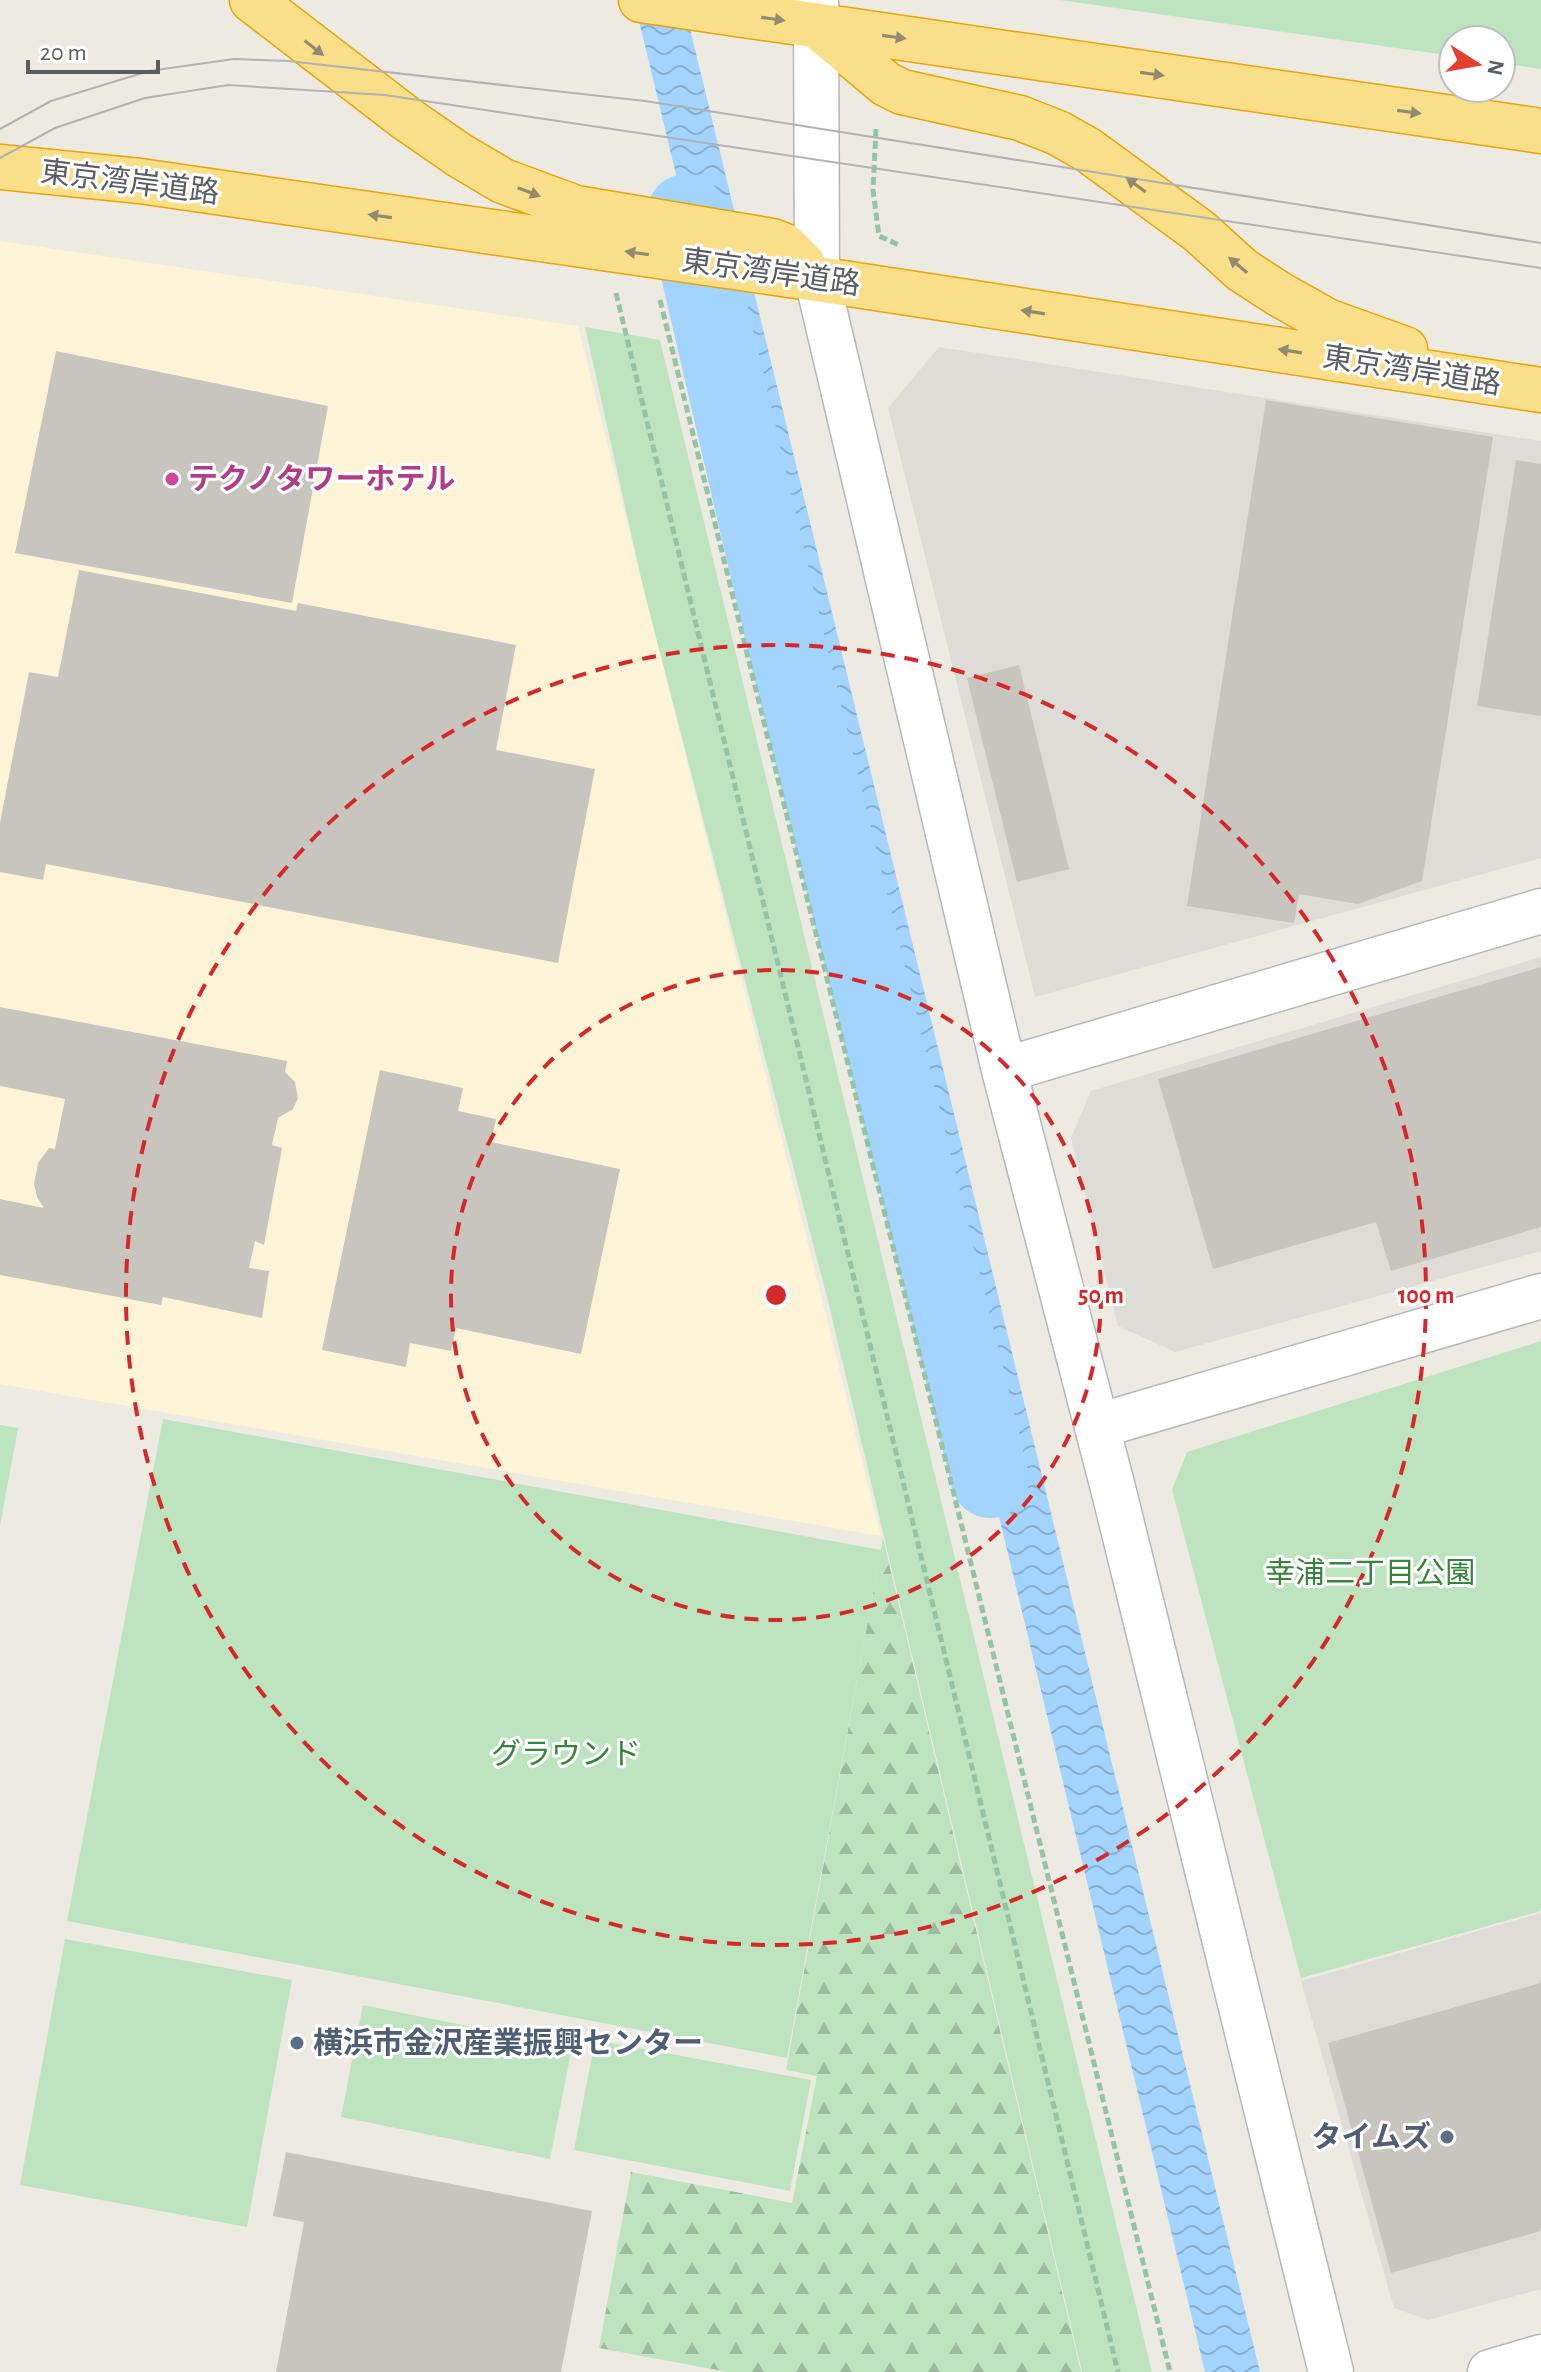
<svg xmlns="http://www.w3.org/2000/svg" width="1541" height="2372" font-family="'Alegreya Sans','Noto Sans JP',sans-serif">
<defs>
<pattern id="forest-firs" width="22" height="20" patternUnits="userSpaceOnUse" patternTransform="scale(2)"><rect width="22" height="20" fill="#bee4bf"/><path d="M5 1l3.5 6h-7zM16 11l3.5 6h-7z" fill="#9dbc9f"/></pattern>
<pattern id="water-waves" width="16" height="10" patternUnits="userSpaceOnUse" patternTransform="scale(2)"><rect width="16" height="10" fill="#a2d4fd"/><path d="M0 5q4-4 8 0t8 0" fill="none" stroke="#87afd0"/></pattern>
</defs>
<rect width="100%" height="100%" fill="#edeae2"/>
<!-- commercial -->
<path fill="#fdf4d7" d="M0 241 578 326 881 1536 0 1384Z"/>
<!-- industrial -->
<path fill="#dedcd6" d="M939 347 1541 441V858L1035 997 888 408Z
M1541 957V1251L1175 1352 1118 1326 1071 1138 1091 1091Z
M1541 1913V2289L1428 2320 1394 2308 1301 1981Z"/>
<!-- forest -->
<path fill="url(#forest-firs)" d="M883 1538 1081 2372H728L599 2348 631 2172 792 2203 817 2076 786 2070Z"/>
<!-- green -->
<path fill="#bee4bf" d="M1060 0H1541V69L1501 63V40H1453V56Z
M585 327 660 340 1152 2372H1082L829 1305 643 587Z
M1541 1341V1911L1301 1978 1172 1490 1187 1452Z
M163 1419 881 1550 787 2058 67 1921Z
M0 1425 18 1428 0 1526Z
M65 1939 292 1980 247 2227 20 2185Z
M363 2005 572 2047 550 2159 341 2117Z
M595 2040 811 2080 790 2191 574 2150Z"/>
<!-- water -->
<path fill="url(#water-waves)" d="M634 0H683L1260 2372H1205Z"/>
<g fill="none" stroke-linecap="round" stroke-linejoin="round">
<!-- river -->
<path stroke="#a2d4fd" stroke-width="78" d="M686 213 791 664 990 1479"/>
</g>
<!-- building -->
<path fill="#c8c5bf" d="M56 351 328 406 292 603 15 553Z
M1266 400 1493 437 1422 881 1358 904 1299 894 1294 923 1187 906Z
M1516 460 1541 464V716L1477 706Z
M79 570 296 611 298 603 516 645 496 750 595 769 558 963 46 864 43 880 0 872V823L29 672 58 677Z
M1019 665 1069 869 1017 882 967 678Z
M1541 967V1227L1391 1271 1376 1222 1213 1269 1158 1079Z
M0 1007 287 1061 285 1072 295 1082 298 1098 293 1109 278 1118 272 1145 282 1148 264 1245 255 1241 249 1268 269 1271 262 1318 163 1297 161 1305 0 1275V1199L44 1208 37 1197 34 1184 38 1163 49 1148 55 1149 65 1099 0 1086Z
M380 1070 463 1088 458 1111 496 1119 491 1142 620 1169 581 1354 456 1328 451 1351 410 1343 406 1367 322 1350Z
M1541 1983V2231L1391 2273 1328 2043Z
M286 2152 592 2211 561 2372H276L304 2222 273 2216Z"/>
<g fill="none" stroke-linecap="round" stroke-linejoin="round">
<!-- minor casing -->
<g stroke="#b4b8bc" stroke-width="47">
<path id="minor" d="M816 0 817 279 1004 1070 1114 1492 1331 2372
M1004 1070 1541 911
M1098 1426 1541 1296
M1490 2372 1541 2357"/>
</g>
<!-- highway casing -->
<g stroke="#e9a406" stroke-width="47">
<path id="highway" d="M252 0 407 119 459 155 503 181 576 208 772 241 785 246 803 264
M641 0 1541 131
M817 26 886 84 902 92 1020 118 1058 133 1088 150 1199 231 1242 270 1279 294 1327 321 1405 349
M0 167 140 181 817 279 1541 390"/>
</g>
<!-- path -->
<path stroke="#96c3a4" stroke-width="5" stroke-dasharray="8 4" stroke-linecap="butt" d="M876 129 873 190 879 236 899 245
M616 293 1118 2372
M660 300 1170 2372"/>
<!-- minor -->
<use href="#minor" stroke="#fff" stroke-width="44"/>
<!-- highway -->
<use href="#highway" stroke="#fadf8b" stroke-width="44"/>
<!-- tram -->
<path stroke="#b1b2b2" stroke-width="2" d="M0 129 51 101 149 71 234 59 288 61 645 101 1541 243
M0 158 55 128 145 98 228 85 385 95 1541 268"/>
</g>
<!-- one-way arrows -->
<defs><path id="oneway-solid" d="M-6-.8H1V-3.2L6.5 0L1 3.2V.8H-6Z" transform="scale(2)"/></defs>
<g fill="#928b70">
<use href="#oneway-solid" transform="translate(773 19) rotate(8)"/>
<use href="#oneway-solid" transform="translate(894 37) rotate(8)"/>
<use href="#oneway-solid" transform="translate(314 48) rotate(38)"/>
<use href="#oneway-solid" transform="translate(1152 74) rotate(8)"/>
<use href="#oneway-solid" transform="translate(1409 112) rotate(8)"/>
<use href="#oneway-solid" transform="translate(1136 185) rotate(-144)"/>
<use href="#oneway-solid" transform="translate(529 192) rotate(21)"/>
<use href="#oneway-solid" transform="translate(380 216) rotate(-172)"/>
<use href="#oneway-solid" transform="translate(637 253) rotate(-172)"/>
<use href="#oneway-solid" transform="translate(1238 265) rotate(-140)"/>
<use href="#oneway-solid" transform="translate(1033 312) rotate(-171)"/>
<use href="#oneway-solid" transform="translate(1290 351) rotate(-171)"/>
</g>
<!-- distance rings -->
<g fill="none" stroke="#d62828" stroke-width="4" stroke-dasharray="14 10">
<circle cx="776" cy="1295" r="325"/>
<circle cx="776" cy="1295" r="650"/>
</g>
<!-- markers -->
<circle fill="#d1479c" stroke="#fff" stroke-width="3" cx="172" cy="479" r="8"/>
<g fill="#5c6f8a" stroke="#fff" stroke-width="3">
<circle cx="297" cy="2043" r="8"/>
<circle cx="1447" cy="2137" r="8"/>
</g>
<g text-anchor="middle" stroke-width="6" stroke-linejoin="round" paint-order="stroke">
<!-- street labels -->
<g font-size="30" fill="#5a5e62" stroke="#fff">
<text transform="translate(130 182) rotate(7)" y="10">東京湾岸道路</text>
<text transform="translate(771 272) rotate(8)" y="10">東京湾岸道路</text>
<text transform="translate(1412 370) rotate(9)" y="10">東京湾岸道路</text>
</g>
<!-- hotel labels -->
<g font-size="30" font-weight="bold" fill="#b23c85" stroke="#fff" text-anchor="start">
<text x="188" y="489">テクノタワーホテル</text>
</g>
<!-- park labels -->
<g font-size="30" fill="#37843b" stroke="#fff">
<text x="1370" y="1583">幸浦二丁目公園</text>
<text x="566" y="1764">グラウンド</text>
</g>
<!-- service labels -->
<g font-size="30" font-weight="bold" fill="#4e5e75" stroke="#fff" text-anchor="start">
<text x="313" y="2053">横浜市金沢産業振興センター</text>
<text x="1431" y="2147" text-anchor="end">タイムズ</text>
</g>
</g>
<circle cx="776" cy="1295" r="12" fill="#d62828" stroke="#fff" stroke-width="4"/>
<g font-size="24" text-anchor="middle" font-weight="bold" fill="#d62828" stroke="#fff" stroke-width="6" stroke-linejoin="round" paint-order="stroke">
<text x="1101" y="1303">50 m</text>
<text x="1426" y="1303">100 m</text>
</g>
<!-- north arrow -->
<g transform="translate(1477 64) rotate(101)"><circle r="38" fill="#ffffff" stroke="#bdbfc0" stroke-width="2"/>
<path d="M0-6L14 30L0 20L-14 30Z" fill="#e44030"/>
<text y="-12" font-size="22" font-weight="bold" text-anchor="middle" fill="#5a5e62">N</text>
</g>
<!-- scale -->
<path d="M28 60v12h130v-12" fill="none" stroke="#5a5e62" stroke-width="4"/>
<text x="40" y="60" font-size="24" fill="#5a5e62" stroke="#ffffff" stroke-width="6" paint-order="stroke">20 m</text>
</svg>
